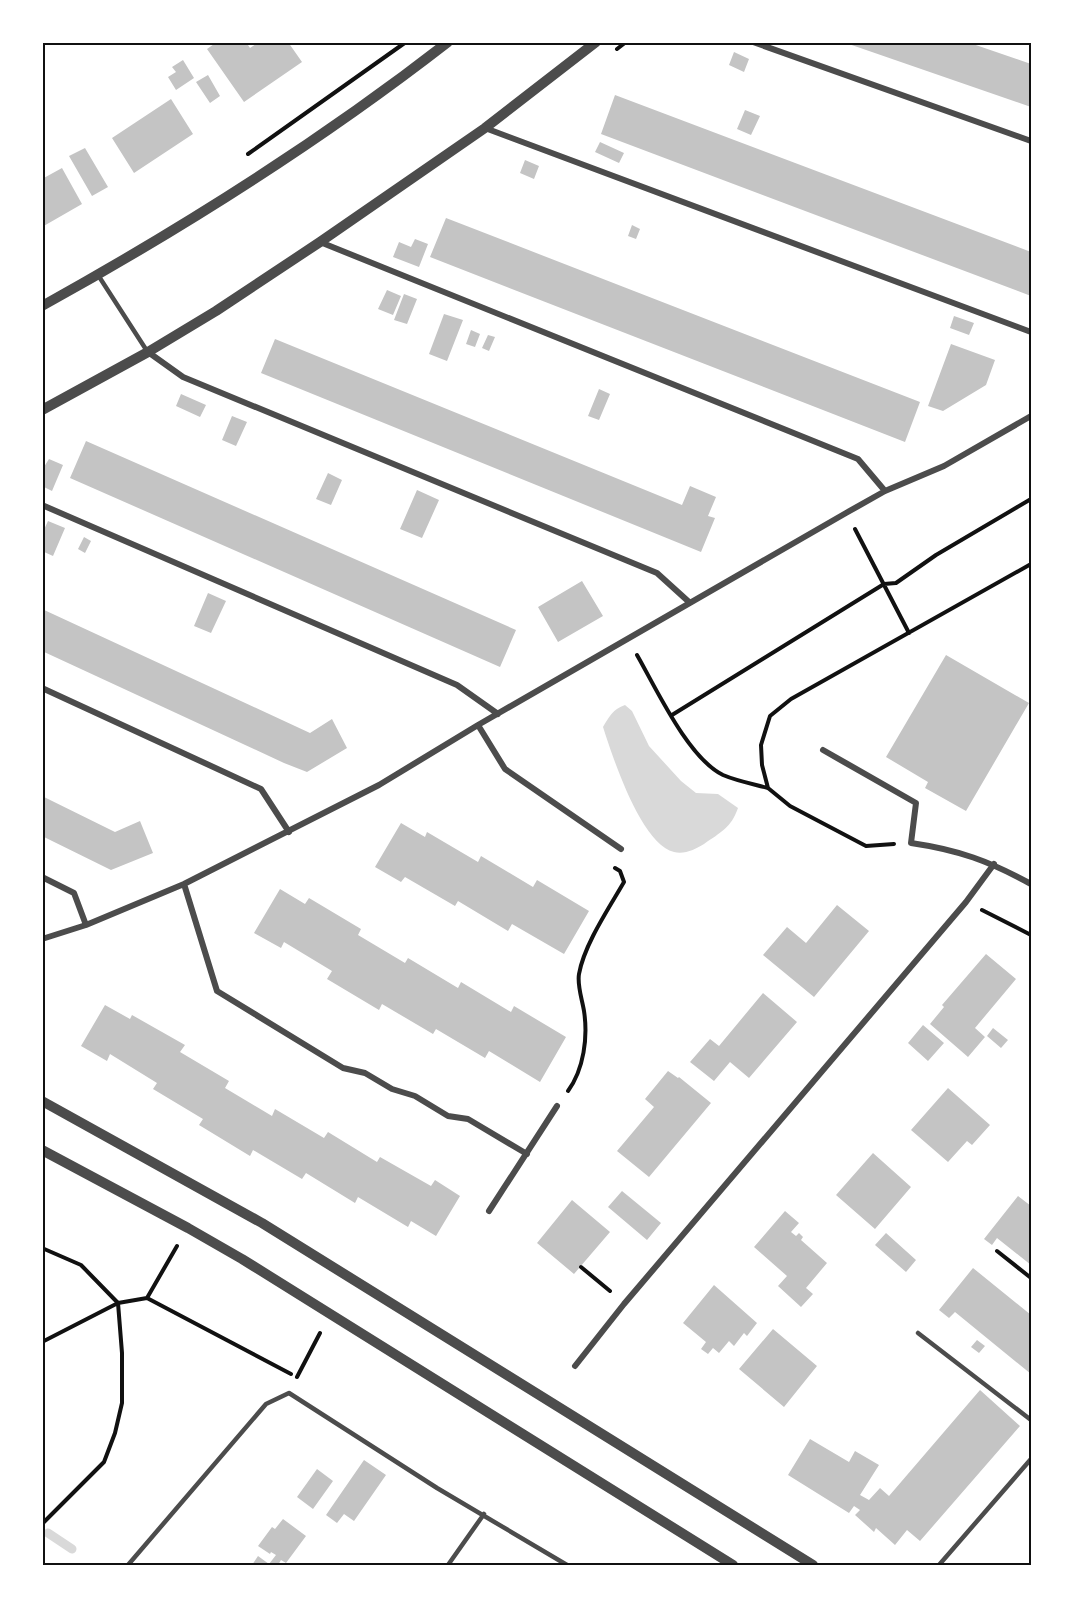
<svg xmlns="http://www.w3.org/2000/svg" width="1073" height="1607" font-family="'Archivo Narrow',sans-serif">
<rect width="100%" height="100%" fill="#fff"/>
<!-- water -->
<path fill="#d9d9d9" d="M625 705 632 711 649 746 681 781 696 793 718 794 738 808C731 828 721 832 704 844 696 849 684 855 674 852 641 844 613 758 603 727 609 717 613 709 625 705Z"/>
<g fill="none" stroke-linecap="round" stroke-linejoin="round">
<!-- stream -->
<path stroke="#d9d9d9" stroke-width="9" d="M48 1533 72 1549"/>
</g>
<!-- building -->
<path fill="#c4c4c4" d="M217 42H246L250 48 259 42H288L302 62 244 102 207 49Z
M843 42H967L1031 64V107Z
M734 52 749 59 744 72 729 65Z
M183 60 194 78 176 90 168 77 176 72 172 67Z
M208 75 220 96 210 103 196 82Z
M615 95 1031 252V296L601 134Z
M171 99 193 134 134 173 112 138Z
M745 110 760 116 751 135 737 129Z
M600 142 624 153 619 163 595 152Z
M85 148 108 187 92 196 69 156Z
M525 160 539 166 534 179 520 173Z
M62 168 82 204 42 227V179Z
M446 218 920 402 905 442 430 257Z
M632 225 640 229 636 239 628 236Z
M415 239 428 244 419 267 393 257 399 242 411 247Z
M387 290 401 296 393 315 378 309Z
M404 294 417 299 407 324 394 320Z
M444 314 463 320 447 361 429 354Z
M954 316 974 323 969 335 950 328Z
M471 330 480 334 475 347 466 344Z
M488 335 495 337 489 351 482 348Z
M275 339 682 505 690 486 716 497 708 516 715 518 701 552 261 373Z
M951 344 995 360 986 385 943 411 928 406Z
M599 389 610 394 599 420 588 416Z
M181 394 206 405 200 417 176 406Z
M232 416 247 422 236 446 222 440Z
M86 441 516 630 500 667 70 478Z
M49 459 63 465 52 491 42 486V470Z
M328 473 342 480 331 505 316 499Z
M417 490 439 500 422 538 400 529Z
M48 521 65 528 53 556 42 551V534Z
M84 537 91 541 85 553 78 549Z
M582 581 603 616 558 642 538 607Z
M208 593 226 601 211 633 194 626Z
M42 609 310 733 332 719 347 748 307 772 284 763 42 651Z
M946 655 1029 703 966 811 925 788 928 782 886 757Z
M42 796 115 832 140 821 153 853 111 870 42 836Z
M401 823 425 837 427 832 478 862 481 856 533 887 537 880 589 911 564 954 512 924 508 931 458 901 455 906 405 877 401 882 375 867Z
M280 889 305 904 309 898 361 929 358 935 405 963 408 958 458 988 461 982 511 1012 514 1006 566 1037 540 1082 489 1051 485 1058 436 1029 433 1034 382 1004 379 1010 327 979 332 971 284 942 281 948 254 933Z
M837 905 869 931 814 997 763 955 787 927 806 943Z
M986 954 1016 979 975 1028 985 1037 968 1057 930 1024 944 1007 942 1005Z
M763 993 797 1022 749 1078 730 1062 714 1081 690 1062 710 1039 719 1046Z
M105 1005 130 1019 132 1015 185 1045 180 1052 229 1081 225 1088 272 1116 275 1109 324 1138 328 1132 377 1162 380 1157 431 1186 435 1180 460 1196 436 1236 411 1221 408 1227 358 1197 355 1203 306 1173 302 1179 253 1150 250 1156 199 1125 203 1119 153 1089 157 1083 110 1054 107 1061 81 1046Z
M923 1025 944 1043 928 1061 908 1043Z
M993 1028 1008 1040 1001 1048 987 1036Z
M668 1071 678 1078 679 1077 711 1103 649 1177 617 1151 654 1107 645 1099Z
M948 1088 990 1125 972 1145 967 1141 948 1162 911 1130Z
M873 1153 911 1187 875 1229 836 1195Z
M622 1191 661 1223 647 1240 608 1207Z
M1018 1196 1031 1206V1265L997 1238 992 1245 984 1239Z
M572 1200 610 1232 574 1274 537 1243Z
M785 1211 799 1223 791 1232 796 1236 799 1233 803 1237 801 1240 827 1263 806 1288 813 1294 801 1307 778 1286 787 1276 754 1247Z
M886 1233 916 1260 906 1272 875 1245Z
M973 1268 1031 1315V1374L955 1312 949 1318 939 1310Z
M714 1285 757 1323 747 1336 744 1333 734 1346 729 1341 719 1353 713 1348 708 1354 701 1349 706 1342 683 1323Z
M773 1329 817 1366 784 1407 739 1369Z
M977 1340 985 1346 979 1353 971 1347Z
M980 1390 1020 1426 920 1541 907 1530 895 1545 876 1528 874 1532 855 1515 860 1510 854 1506 849 1513 788 1475 810 1439 849 1462 855 1451 879 1465 860 1495 869 1500 880 1488 889 1496Z
M364 1460 386 1475 354 1521 344 1514 337 1523 326 1515Z
M317 1469 333 1481 313 1509 297 1497Z
M283 1519 306 1536 286 1563 281 1560 278 1565H252L258 1556 269 1564 276 1555 271 1552 270 1554 258 1546 272 1527 275 1529Z"/>
<g fill="none" stroke-linecap="round" stroke-linejoin="round">
<!-- path -->
<path stroke="#111" stroke-width="4" d="M617 49 626 42
M248 154 406 42
M855 529 909 633
M637 655C656 688 688 758 723 775 737 781 753 784 768 788
M672 715 884 584 896 583 936 555 1031 499
M894 844 866 846 790 806 768 788 762 765 761 745 770 716 791 699 1031 564
M982 910 1031 935
M568 1091C584 1069 588 1037 584 1011 582 999 577 985 579 974 584 945 609 908 624 882L620 871 615 868
M42 1248 81 1265 118 1303
M997 1251 1031 1278
M581 1267 610 1291
M147 1298 291 1374
M42 1342 118 1303 147 1298 177 1246
M297 1377 320 1333
M42 1524 104 1462 115 1433 122 1403V1353L118 1303"/>
<!-- service -->
<path stroke="#4c4c4c" stroke-width="4.5" d="M98 275 147 351
M918 1333 1031 1420
M128 1565 266 1404 289 1393 437 1488 567 1565
M448 1565 484 1514
M939 1565 1031 1459"/>
<!-- minor -->
<path stroke="#4c4c4c" stroke-width="6" d="M753 42 1031 141
M485 128 1031 332
M320 242 858 459 885 491
M148 352 183 377 657 573 689 602
M42 505 457 685 498 714
M42 688 261 789 289 832
M478 725 505 769 621 849
M823 750 916 803 911 843C959 850 989 861 1031 884
M42 877 74 893 86 925
M184 884 217 991 343 1068 365 1073 392 1089 415 1096 448 1116 468 1119 527 1154
M42 939 86 925 184 884 379 785 478 725 846 513 885 491 944 466 1031 416
M489 1211 557 1106
M575 1366 624 1304 966 902 994 864"/>
<!-- tertiary -->
<path stroke="#4c4c4c" stroke-width="10" d="M42 306C181 229 322 140 448 42
M42 410 148 352 216 311 320 242 485 128 596 42
M42 1101 262 1223 813 1565
M42 1150 188 1228 242 1259 733 1565"/>
</g>
<!-- border -->
<rect width="1073" height="1607" fill="none" stroke="#ffffff" stroke-width="87"/>
<rect x="44" y="44" width="986" height="1520" fill="none" stroke="#111" stroke-width="2"/>
</svg>
